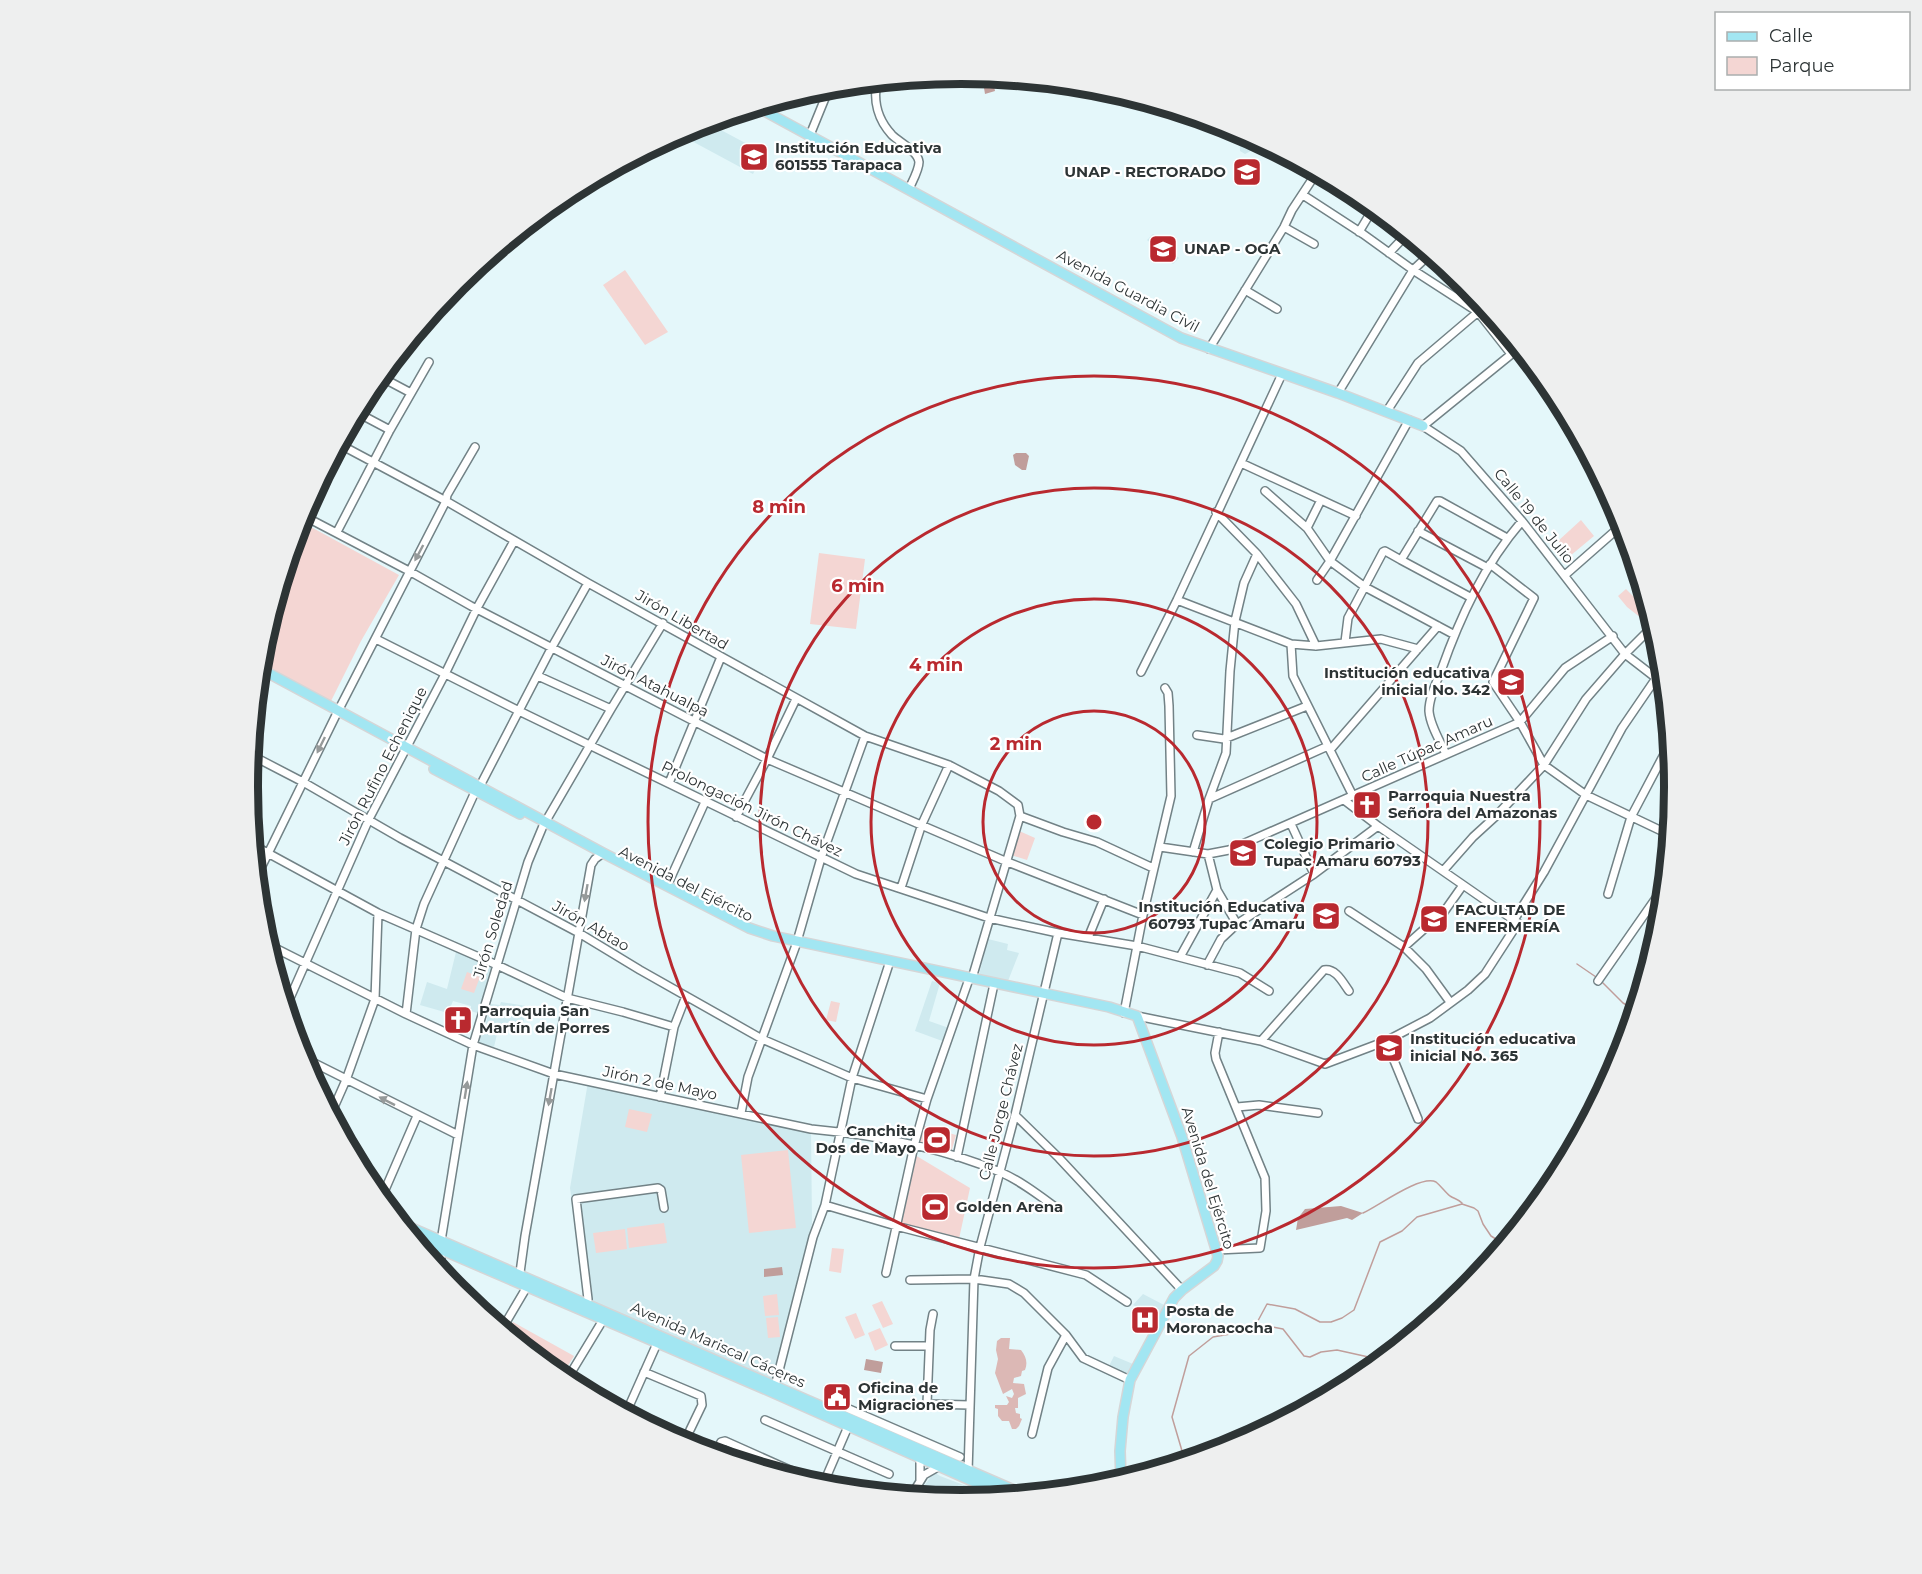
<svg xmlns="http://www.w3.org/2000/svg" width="1922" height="1574" font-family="Montserrat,sans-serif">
<rect width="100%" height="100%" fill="#e4f7fa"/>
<!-- built -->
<path fill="#cfeaef" d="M706 122 764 153 753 174 688 139 695 126Z
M1239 130 1255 139 1259 147 1245 154 1240 151Z
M1246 158 1250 162 1257 164 1250 175 1242 181 1241 162Z
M1153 234 1179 258 1173 264 1147 240Z
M988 939 1008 944 1007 950 1019 953 1008 981 979 975Z
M456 952 492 965 493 968 480 1014 471 1011V1006L453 1001 448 1013 420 1005 427 982 447 989Z
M932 981 940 983 929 1021 949 1028 945 1042 915 1031Z
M501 1002 526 1006 522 1033 498 1030 494 1047 480 1043 479 1038 482 1026H485L491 1004 500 1005Z
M588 1082 811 1129 812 1224 775 1383 586 1301 570 1188Z
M1143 1294 1166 1306 1160 1319 1133 1305Z
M1114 1356 1133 1364 1127 1377 1108 1368Z
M934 1472 940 1476 974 1489 972 1499 961 1500 917 1496Z"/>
<!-- green -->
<path fill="#f4d6d3" d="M625 270 668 332 645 345 603 285Z
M1581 520 1594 536 1570 556 1558 541Z
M300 521 399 575 361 641 331 701 260 664 261 647Z
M819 553 865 559 856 629 810 624Z
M1626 589 1636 599 1644 592 1653 622 1650 625 1627 607 1618 596Z
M1017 830 1035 838 1027 860 1008 854Z
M467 972 480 977 474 993 461 989Z
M831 1001 840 1003 836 1022 826 1020Z
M629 1109 652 1114 647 1132 625 1127Z
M924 1126 956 1135 951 1153 919 1144Z
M788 1150 796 1228 749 1233 741 1155Z
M915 1155 970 1188 959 1239 901 1225Z
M664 1223 667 1243 629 1248 627 1228Z
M625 1229 627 1249 596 1253 593 1233Z
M832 1248 844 1249 841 1273 829 1271Z
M777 1294 779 1315 765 1316 763 1296Z
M882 1301 893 1324 883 1328 872 1305Z
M856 1313 865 1335 855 1339 845 1317Z
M778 1317 780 1337 768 1338 766 1318Z
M513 1322 574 1356 561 1377 506 1333Z
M880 1328 888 1345 875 1351 868 1333Z"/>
<!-- forest -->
<path fill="#dcb8b5" d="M1001 1338H1010L1009 1349 1021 1350C1026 1356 1028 1363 1025 1370L1022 1371 1021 1376 1014 1378 1013 1383 1024 1384 1026 1394 1018 1398V1408H1015L1016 1413 1020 1414V1418L1022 1419 1019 1426 1016 1429H1012L1009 1421H1002L998 1416V1409L995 1408V1405H1007L1009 1402 1006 1396 1012 1398 1014 1394 1012 1389 1003 1394 995 1373 998 1359 996 1350 997 1341Z"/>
<!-- water -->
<path fill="#c09e9b" d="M982 76 992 77 995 91 985 94Z
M1016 453H1026L1029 456 1026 470H1022L1015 465 1013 455Z
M1341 1206 1363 1213 1352 1220 1347 1218 1296 1230 1298 1218 1305 1209Z
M782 1267 783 1275 764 1277V1269Z
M866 1359 883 1362 881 1373 864 1370Z"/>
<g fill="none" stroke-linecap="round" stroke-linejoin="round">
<!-- stream -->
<path stroke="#c09e9b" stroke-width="1.5" d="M1577 964 1596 977
M1602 982 1623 1003 1635 1010
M1363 1213C1377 1207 1421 1174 1436 1182 1441 1186 1445 1192 1450 1196 1455 1199 1458 1199 1462 1203
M1254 1330 1268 1326 1283 1329 1304 1356 1310 1357 1321 1352 1337 1350 1382 1360
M1185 1461 1172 1417 1189 1356 1213 1337 1253 1330 1267 1304 1295 1309 1320 1322H1331L1342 1318 1354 1310 1380 1242 1402 1231 1417 1217 1462 1204 1474 1208 1478 1211 1483 1224 1491 1236 1504 1244"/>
<!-- minor casing -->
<g stroke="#728286" stroke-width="10">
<path id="minor" d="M877 82C873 101 878 120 892 135 899 142 918 151 919 162 919 170 912 182 909 189
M770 114 775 101
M810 135 830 86
M1303 195 1363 234 1413 270 1478 312 1511 354
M1284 227 1314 244
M1359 232 1374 207
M1389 253 1407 234
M1245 290 1277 309
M1519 348 1423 426 1461 451 1522 521 1625 654 1656 678
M1209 349 1284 227 1292 210 1317 172
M379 376 411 393
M1338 393 1413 270 1430 254
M1387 411 1418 363 1478 312
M356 412 390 430
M339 444 446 501 588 583 865 736 949 765 999 791 1018 805 1020 816 973 975 968 982 927 1099 914 1146 886 1273
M1241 463 1356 516
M1265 491 1307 528 1330 561 1365 587 1453 634
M1216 512 1257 554 1296 604 1316 646
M302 515 409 571 471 606 767 759 1005 861 1143 915
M1307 528 1321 500
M1418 531 1488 568
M337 532 390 430 429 362
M1401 560 1470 597
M1490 564 1534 598 1493 682 1520 722 1544 765 1586 795 1670 835
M1565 575 1623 524
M1317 580 1330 561 1409 420
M1177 600 1291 644 1316 646 1381 639 1418 649
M376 639 519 711 856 874 989 918 1058 933 1137 946 1240 973 1269 991
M1345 642 1348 618 1383 552 1385 551 1401 560 1437 501H1440L1507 538
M1291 644 1293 676 1353 796
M1141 672 1177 600 1282 374
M538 676 611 709
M257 692 267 672
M1197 735 1224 739 1307 706
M1330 750 1438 626
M1446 754C1440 741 1430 725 1429 711 1429 698 1436 683 1441 671 1460 617 1484 565 1522 521
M251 755 303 782 400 838 579 933 640 970 762 1039 852 1078 927 1099
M669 783 721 657
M1209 799 1328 746
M1020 816 1063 832 1097 842 1153 868
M736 817 767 759 796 699
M1291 824 1314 874
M253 845 378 913 497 965 567 998 623 1012 674 1027
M1160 847 1208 854 1229 850 1520 722 1565 668 1613 636
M1193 852 1209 799 1226 753 1230 671 1235 621 1244 583 1257 554
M1208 854 1217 890 1237 924
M1443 871 1473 837 1496 816 1544 765 1586 699 1625 654 1654 625
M256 878 336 715 446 501 447 495 475 447
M667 886 705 802
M901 888 922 824 949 765
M1608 894 1631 817 1670 743
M1349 911 1404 947 1426 969 1450 1002
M1514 920 1544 872 1622 728 1663 668
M1088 938 1104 899
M267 944 406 1014 473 1045 554 1074 811 1129C874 1135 941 1147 1000 1172 1021 1181 1040 1196 1058 1209
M1404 947 1431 923 1439 919 1463 885
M1180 957 1217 890
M1207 965 1221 939 1237 924 1314 874 1378 826
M1598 981 1665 885
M286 1007 369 819 445 674 477 608 514 541
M1124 1013 1143 915 1171 796 1169 706 1168 693 1165 688
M406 1014 416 929 424 904 475 792 480 786 552 647 588 583
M1137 1016 1261 1041 1325 1064 1386 1041 1430 1018 1468 990 1485 974 1518 923 1378 826 1344 800
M1261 1041 1324 970C1336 968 1343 983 1349 991
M1386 1041 1418 1119
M300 1056 458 1135
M660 1097 674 1027 686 996
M1237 1107 1259 1105 1318 1113
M741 1113 748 1077 796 945 821 858 865 736
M331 1114 346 1080 375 999 378 913
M1015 1115 1059 1158 1182 1290
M957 1157 994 984
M381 1199 417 1116
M825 1205 896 1226 1086 1275 1127 1302
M1217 1250 1260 1248 1266 1211 1265 1178 1216 1059 1215 1053 1219 1032
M444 1277 441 1262V1241L473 1045 528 862 543 826 611 709 663 623
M519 1280 525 1236 591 865 595 859 603 853
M910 1280 974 1279 1009 1284 1024 1293 1066 1335 1083 1358 1130 1380
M587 1304 588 1299 576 1199 658 1188 661 1190 664 1208
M933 1314 930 1330 927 1404 970 1405
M502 1329 528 1285
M895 1346H929
M644 1372 701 1396 702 1405 690 1430
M566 1381 606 1315
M774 1390 813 1237 825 1205 852 1078 890 961
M833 1402 960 1457
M626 1413 659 1339
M765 1420 889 1474
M1032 1434 1048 1368 1066 1335
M715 1455 721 1442 725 1441 828 1487
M920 1455V1480
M763 1469 767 1461
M968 1472 974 1279 980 1247 1015 1115 1058 933
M822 1487 850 1422
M911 1496 924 1475 938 1467"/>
</g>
<!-- major casing -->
<g stroke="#d5d6d7" stroke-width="12">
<path id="major" d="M757 107 1181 338 1338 393 1423 426
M259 668 603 853 749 928 773 936 1109 1007 1137 1016 1182 1137 1218 1256 1217 1261 1214 1266 1182 1290 1174 1298 1130 1380 1123 1417 1120 1451 1121 1481
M434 769 520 814
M400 1223 1023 1494
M412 1237 774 1393 1006 1496"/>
</g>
<!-- minor -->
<use href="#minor" stroke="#fff" stroke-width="7"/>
<!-- major -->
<use href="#major" stroke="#a2e6f2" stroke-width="9"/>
</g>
<!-- one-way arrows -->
<defs><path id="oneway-solid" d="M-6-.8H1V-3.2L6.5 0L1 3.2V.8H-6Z" transform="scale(1.5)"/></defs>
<g fill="#969a9a">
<use href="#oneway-solid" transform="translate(419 553) rotate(118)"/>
<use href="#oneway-solid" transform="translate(321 745) rotate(116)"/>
<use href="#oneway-solid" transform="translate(586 893) rotate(100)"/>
<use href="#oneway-solid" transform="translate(466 1090) rotate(-81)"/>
<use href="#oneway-solid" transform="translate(550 1097) rotate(100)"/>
<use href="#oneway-solid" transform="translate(387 1101) rotate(-153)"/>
</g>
<!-- distance rings -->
<g fill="none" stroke="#b9292f" stroke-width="3">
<circle cx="1094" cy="822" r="111"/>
<circle cx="1094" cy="822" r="223"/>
<circle cx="1094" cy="822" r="334"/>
<circle cx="1094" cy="822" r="446"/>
</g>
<!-- icons -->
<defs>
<g id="school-square" transform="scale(1.5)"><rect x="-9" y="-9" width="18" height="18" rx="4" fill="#b9292f" stroke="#fff"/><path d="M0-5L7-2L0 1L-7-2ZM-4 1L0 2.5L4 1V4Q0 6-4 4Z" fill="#fff"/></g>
<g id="university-square" transform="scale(1.5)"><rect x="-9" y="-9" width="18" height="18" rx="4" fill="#b9292f" stroke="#fff"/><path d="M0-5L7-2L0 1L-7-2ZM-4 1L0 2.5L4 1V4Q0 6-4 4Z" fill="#fff"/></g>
<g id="church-square" transform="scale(1.5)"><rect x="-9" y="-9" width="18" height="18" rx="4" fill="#b9292f" stroke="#fff"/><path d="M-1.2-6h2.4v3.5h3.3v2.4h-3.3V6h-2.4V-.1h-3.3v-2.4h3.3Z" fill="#fff"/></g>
<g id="stadium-square" transform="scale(1.5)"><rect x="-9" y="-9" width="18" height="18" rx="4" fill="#b9292f" stroke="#fff"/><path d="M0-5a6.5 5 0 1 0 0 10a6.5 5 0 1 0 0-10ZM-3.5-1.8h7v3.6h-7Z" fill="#fff"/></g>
<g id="hospital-square" transform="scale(1.5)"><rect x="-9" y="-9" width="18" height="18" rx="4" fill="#b9292f" stroke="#fff"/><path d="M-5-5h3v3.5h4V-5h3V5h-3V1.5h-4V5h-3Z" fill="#fff"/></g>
<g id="civic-square" transform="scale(1.5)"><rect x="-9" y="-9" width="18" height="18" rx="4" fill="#b9292f" stroke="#fff"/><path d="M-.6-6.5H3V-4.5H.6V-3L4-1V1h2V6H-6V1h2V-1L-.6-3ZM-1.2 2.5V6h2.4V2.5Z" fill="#fff"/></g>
</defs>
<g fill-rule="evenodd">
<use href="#school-square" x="754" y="157"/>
<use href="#university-square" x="1247" y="172"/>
<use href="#university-square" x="1163" y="249"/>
<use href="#school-square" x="1511" y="682"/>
<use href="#church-square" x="1367" y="805"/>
<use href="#school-square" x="1243" y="853"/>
<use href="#school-square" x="1326" y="916"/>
<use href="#school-square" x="1434" y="919"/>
<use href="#church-square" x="458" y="1020"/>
<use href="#school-square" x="1389" y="1048"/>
<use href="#stadium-square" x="937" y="1140"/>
<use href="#stadium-square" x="935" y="1207"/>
<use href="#hospital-square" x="1145" y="1320"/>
<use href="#civic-square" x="837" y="1397"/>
</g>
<g text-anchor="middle" stroke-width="4.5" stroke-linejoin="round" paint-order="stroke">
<!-- poi labels -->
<g font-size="15" font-weight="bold" fill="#2d3435" stroke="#fff" text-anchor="start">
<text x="775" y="153">Institución Educativa<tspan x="775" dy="17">601555 Tarapaca</tspan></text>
<text x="1226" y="177" text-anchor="end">UNAP - RECTORADO</text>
<text x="1184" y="254">UNAP - OGA</text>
<text x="1490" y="678" text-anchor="end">Institución educativa<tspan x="1490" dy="17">inicial No. 342</tspan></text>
<text x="1388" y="801">Parroquia Nuestra<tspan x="1388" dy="17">Señora del Amazonas</tspan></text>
<text x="1264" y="849">Colegio Primario<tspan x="1264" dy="17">Tupac Amaru 60793</tspan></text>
<text x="1305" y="912" text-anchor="end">Institución Educativa<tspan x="1305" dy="17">60793 Tupac Amaru</tspan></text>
<text x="1455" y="915">FACULTAD DE<tspan x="1455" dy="17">ENFERMERÍA</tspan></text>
<text x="479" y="1016">Parroquia San<tspan x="479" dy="17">Martín de Porres</tspan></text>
<text x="1410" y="1044">Institución educativa<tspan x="1410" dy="17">inicial No. 365</tspan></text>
<text x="916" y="1136" text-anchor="end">Canchita<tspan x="916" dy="17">Dos de Mayo</tspan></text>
<text x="956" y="1212">Golden Arena</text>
<text x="1166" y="1316">Posta de<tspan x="1166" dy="17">Moronacocha</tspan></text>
<text x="858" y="1393">Oficina de<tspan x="858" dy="17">Migraciones</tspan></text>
</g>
<!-- street labels -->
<g font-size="15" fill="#2d3435" stroke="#fff">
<text transform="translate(1128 291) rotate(28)" y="5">Avenida Guardia Civil</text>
<text transform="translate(1534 516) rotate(51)" y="5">Calle 19 de Julio</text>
<text transform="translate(682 620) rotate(30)" y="5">Jirón Libertad</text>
<text transform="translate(655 686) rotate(27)" y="5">Jirón Atahualpa</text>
<text transform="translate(1427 749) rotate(-24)" y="5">Calle Túpac Amaru</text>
<text transform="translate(383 766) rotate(-63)" y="5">Jirón Rufino Echenique</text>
<text transform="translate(752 809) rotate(26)" y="5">Prolongación Jirón Chávez</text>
<text transform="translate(686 884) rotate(27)" y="5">Avenida del Ejército</text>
<text transform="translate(591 926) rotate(30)" y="5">Jirón Abtao</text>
<text transform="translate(493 930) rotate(-73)" y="5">Jirón Soledad</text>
<text transform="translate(660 1083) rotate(12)" y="5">Jirón 2 de Mayo</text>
<text transform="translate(1001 1112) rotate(-76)" y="5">Calle Jorge Chávez</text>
<text transform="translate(1208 1178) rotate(73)" y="5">Avenida del Ejército</text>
<text transform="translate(718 1345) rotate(24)" y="5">Avenida Mariscal Cáceres</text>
</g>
</g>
<!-- crop -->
<path d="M0 0H1922V1574H0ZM258 787a703 703 0 1 1 1406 0a703 703 0 1 1-1406 0Z" fill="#eeefef" fill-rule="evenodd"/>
<path fill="none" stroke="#2d3435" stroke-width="8" d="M258 787a703 703 0 1 1 1406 0a703 703 0 1 1-1406 0Z"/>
<circle cx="1094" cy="822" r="9" fill="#b9292f" stroke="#fff" stroke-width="3"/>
<g font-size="18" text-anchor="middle" font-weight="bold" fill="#b9292f" stroke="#fff" stroke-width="4.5" stroke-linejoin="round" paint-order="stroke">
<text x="779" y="513">8 min</text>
<text x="858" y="592">6 min</text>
<text x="936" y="671">4 min</text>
<text x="1016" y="750">2 min</text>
</g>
<!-- legend -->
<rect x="1715" y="12" width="195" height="78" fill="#ffffff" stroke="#abaeae" stroke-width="1.5"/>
<rect x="1727" y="32" width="30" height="9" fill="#a2e6f2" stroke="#abaeae" stroke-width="1.5"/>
<text x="1769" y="42" font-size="18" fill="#2d3435">Calle</text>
<rect x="1727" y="57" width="30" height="18" fill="#f4d6d3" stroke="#abaeae" stroke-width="1.5"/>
<text x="1769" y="72" font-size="18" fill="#2d3435">Parque</text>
</svg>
